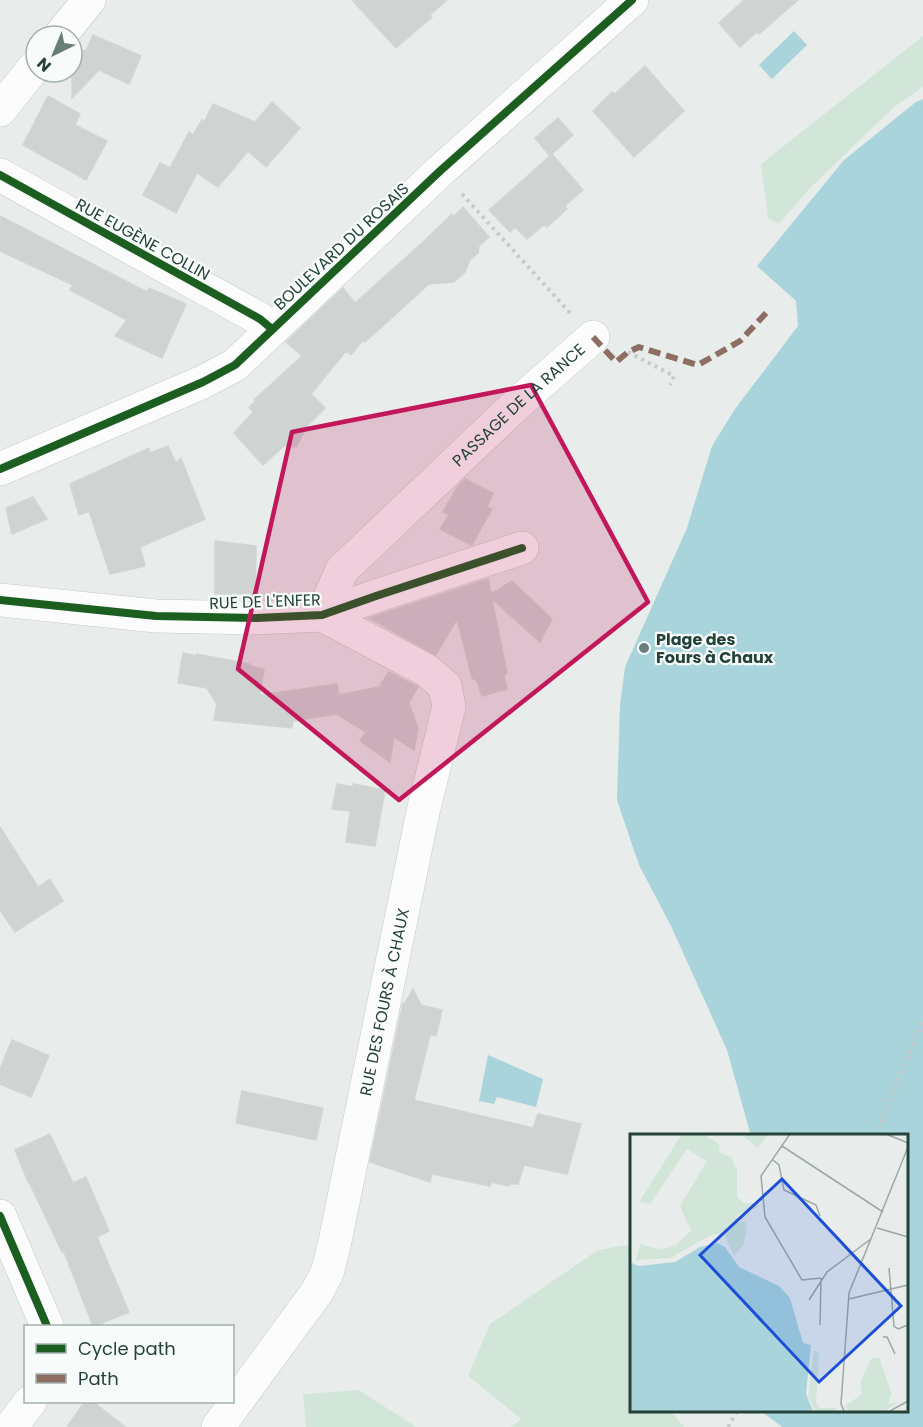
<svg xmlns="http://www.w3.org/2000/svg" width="923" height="1427" font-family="Poppins,sans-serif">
<rect width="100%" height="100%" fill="#e8edeb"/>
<!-- green -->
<path fill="#d1e6d8" d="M923 36V87L894 107 809 189 779 224 768 218 761 164Z
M632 1244V1410L670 1411 684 1427H511L521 1419 468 1376 490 1324 598 1250Z
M359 1390 416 1427H306L303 1394Z"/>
<!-- water -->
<path fill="#a9d4db" d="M794 31 807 45 772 79 759 65Z
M923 99V1427H782L761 1411 906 1410V1136H751L727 1050 671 926 639 865 617 800 620 705 625 667 687 528 712 446 735 409 798 326 796 301 757 266 844 160 916 102Z
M488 1055 543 1079 536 1107 497 1097 494 1104 479 1101Z"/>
<!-- building -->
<path fill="#cfd4d2" stroke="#d1d6d4" stroke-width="1.5" d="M352 0H447L430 15 432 17 396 48Z
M744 0H798L759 34 757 32 740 47 719 23Z
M93 35 141 56 129 84 99 70 72 98V50L75 47 86 51Z
M645 66 684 111 634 157 593 111 612 92 615 94Z
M48 96 80 114 75 125 107 141 86 180 23 145Z
M272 102 300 128 266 167 248 151 218 187 197 173 176 213 143 195 160 163 170 168 189 132 193 135 202 120 205 121 213 104 255 122Z
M558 118 573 135 552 154 583 190 565 206 567 209 547 227 545 224 527 239 515 227 510 232 489 210 550 156 535 138Z
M463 207 489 237 479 246 478 253 470 260 465 272 454 282 429 284 365 342 363 340 351 355 346 351 311 394 325 408 308 425 296 447 284 446 263 465 234 433 253 412 249 407 255 402 254 400 302 356 286 342 343 288 355 303 421 244 452 214 453 217Z
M0 216 147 292 149 288 186 304 162 358 115 336 127 320 70 290 73 285 0 251Z
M168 446 176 463 181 458 205 519 140 547 145 566 110 574 89 511 79 515 70 484 149 448 150 453Z
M465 479 493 493 487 507 492 509 472 545H471L440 529 449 515 443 512 458 486Z
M33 497 47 519 12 534 6 508Z
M215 541 256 546 255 594H215Z
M488 579 491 594 512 581 552 619 540 642 492 599 507 673 504 676 507 689 482 696 477 681 472 678 457 619 436 655 369 618Z
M183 653 196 656 197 654 250 664V666L264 669 260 695 337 684 339 695 379 687 389 672 418 687 409 703 418 729 414 750 394 737 390 762 360 741 366 732 337 714 293 721 292 728 214 720 217 704 207 688 178 683Z
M337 784 353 787V784L385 790 375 846 346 842 350 811 332 809Z
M0 827 38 887 50 879 63 901 15 932 0 910Z
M413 989 421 1005 442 1010 436 1036 430 1035 414 1100 533 1128 538 1114 581 1124 567 1174 524 1165 518 1184H509V1186L491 1182 490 1186 432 1174 430 1182 370 1162 403 1003H405Z
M12 1040 49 1056 31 1097 0 1084V1069Z
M242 1091 323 1108 316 1140 236 1123Z
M50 1134 73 1183 86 1177 109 1231 97 1237 129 1312 95 1326H93L64 1252H62L29 1182H28L15 1150Z
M85 1401H92L125 1427H67Z"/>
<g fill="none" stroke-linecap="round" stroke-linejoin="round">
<!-- minor casing -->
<g stroke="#c5cac8" stroke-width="34">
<g id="minor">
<path d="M60 36 89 0"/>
<path d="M0 110 36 65"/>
<path d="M0 175 260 319 272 329"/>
<path d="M0 469 203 382 235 365 440 171 632 0"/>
<path d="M0 600 156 616 256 618 322 615 376 596 522 548"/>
<path id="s1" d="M322 615 342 570 519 402 593 337"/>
<path d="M0 1216 47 1326"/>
<path d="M11 1427 30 1402"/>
<path id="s2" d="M218 1427 317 1292 327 1273 334 1246 423 812 449 707 445 686 426 670 322 615"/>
</g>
</g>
<!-- path -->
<path stroke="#c3ccca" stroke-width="4" stroke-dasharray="3 4.5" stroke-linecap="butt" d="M462 194 572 315
M628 352 674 376 670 385
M875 1136 923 1021
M728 1427 738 1410"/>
<!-- minor -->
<use href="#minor" stroke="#fcfcfc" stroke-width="33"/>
<!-- quiet -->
<path stroke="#8d6e63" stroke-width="6" stroke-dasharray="12 6" stroke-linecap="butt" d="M593 337 616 362 628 352 639 347 698 365 740 341 769 310"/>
<!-- cycleway casing -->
<g stroke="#f7fbf9" stroke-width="11">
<path id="cycleway" d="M0 175 260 319 272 329
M0 469 203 382 235 365 440 171 632 0
M0 600 156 616 256 618 322 615 376 596 522 548
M0 1216 47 1326"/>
</g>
<!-- cycleway -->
<use href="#cycleway" stroke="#1b5e20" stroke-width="8"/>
</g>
<!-- marked area -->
<path fill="#c2185b" fill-opacity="0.2" stroke="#c2185b" stroke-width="4.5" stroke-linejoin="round" d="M531 385 648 602 399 800 238 669 292 432Z"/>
<!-- markers -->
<circle fill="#697e78" stroke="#f7fbf9" stroke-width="2" cx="644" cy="648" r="6"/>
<g text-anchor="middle" stroke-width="4.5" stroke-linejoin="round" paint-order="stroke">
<!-- street labels -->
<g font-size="16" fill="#24423a" stroke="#f7fbf9">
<text transform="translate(143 239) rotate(29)" y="6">RUE EUGÈNE COLLIN</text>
<text transform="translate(341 246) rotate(-43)" y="6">BOULEVARD DU ROSAIS</text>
<text dy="6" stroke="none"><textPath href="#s1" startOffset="291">PASSAGE DE LA RANCE</textPath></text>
<text transform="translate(265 601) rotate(-2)" y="6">RUE DE L'ENFER</text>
<text dy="6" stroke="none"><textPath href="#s2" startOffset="466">RUE DES FOURS À CHAUX</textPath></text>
</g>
<!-- poi labels -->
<g font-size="16" font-weight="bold" fill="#24423a" stroke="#f7fbf9" text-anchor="start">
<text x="656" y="645">Plage des<tspan x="656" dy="18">Fours à Chaux</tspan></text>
</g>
</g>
<!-- overview -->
<g transform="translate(630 1134)">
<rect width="278" height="278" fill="#e8edeb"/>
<path d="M52 0H73L89 10 90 19 101 23 107 36V63L115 70 124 69 128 73 108 81 107 88H115L117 95 114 110 104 122 95 102 83 100 40 124 6 126 10 110 31 116 46 111 61 97 50 72 77 27 57 15 20 70 9 68ZM111 0H138L128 14ZM184 216 189 220 186 269 190 274H207L205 277H185L178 262ZM249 223 262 261 257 270 268 268 255 277H219L215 272 232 260 230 249 241 225Z" fill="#d1e6d8"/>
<path d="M87 109 95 113 109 133 149 152 160 164 173 209 181 211 176 260 183 277H0V128L8 132 45 128 70 113Z" fill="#a9d4db"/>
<path fill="none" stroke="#9aa9a4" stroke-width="1.5" d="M160 0 131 42 135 83 172 146 191 144M256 0 278 9M152 12 253 78M143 26 149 31 154 56 186 71 190 82M247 94 278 103M259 134 264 192 268 195 278 191M219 165 278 151M179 166 197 138 242 104M190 191 191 144M253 203H257L265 220M214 277 211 270 219 159 278 13M260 277 278 267"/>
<path fill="#1d4ed8" fill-opacity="0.15" stroke="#1d4ed8" stroke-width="3" d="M152 45 271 172 189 248 70 121Z"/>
<rect width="278" height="278" fill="none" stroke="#24423a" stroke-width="3"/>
</g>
<!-- legend -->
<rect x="24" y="1325" width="210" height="78" fill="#f7fbf9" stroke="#a3b1ad" stroke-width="1.5"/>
<rect x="36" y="1344" width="30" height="9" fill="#1b5e20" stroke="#a3b1ad" stroke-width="1.5"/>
<text x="78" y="1355" font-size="18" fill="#24423a">Cycle path</text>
<rect x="36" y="1374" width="30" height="9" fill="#8d6e63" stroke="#a3b1ad" stroke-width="1.5"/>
<text x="78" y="1385" font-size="18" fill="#24423a">Path</text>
<!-- north arrow -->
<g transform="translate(54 54) rotate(223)"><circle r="28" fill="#f7fbf9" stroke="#a3b1ad" stroke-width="1.5"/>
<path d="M0-4.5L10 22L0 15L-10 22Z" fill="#697e78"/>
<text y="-9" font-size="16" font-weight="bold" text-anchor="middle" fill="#24423a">N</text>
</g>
</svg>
